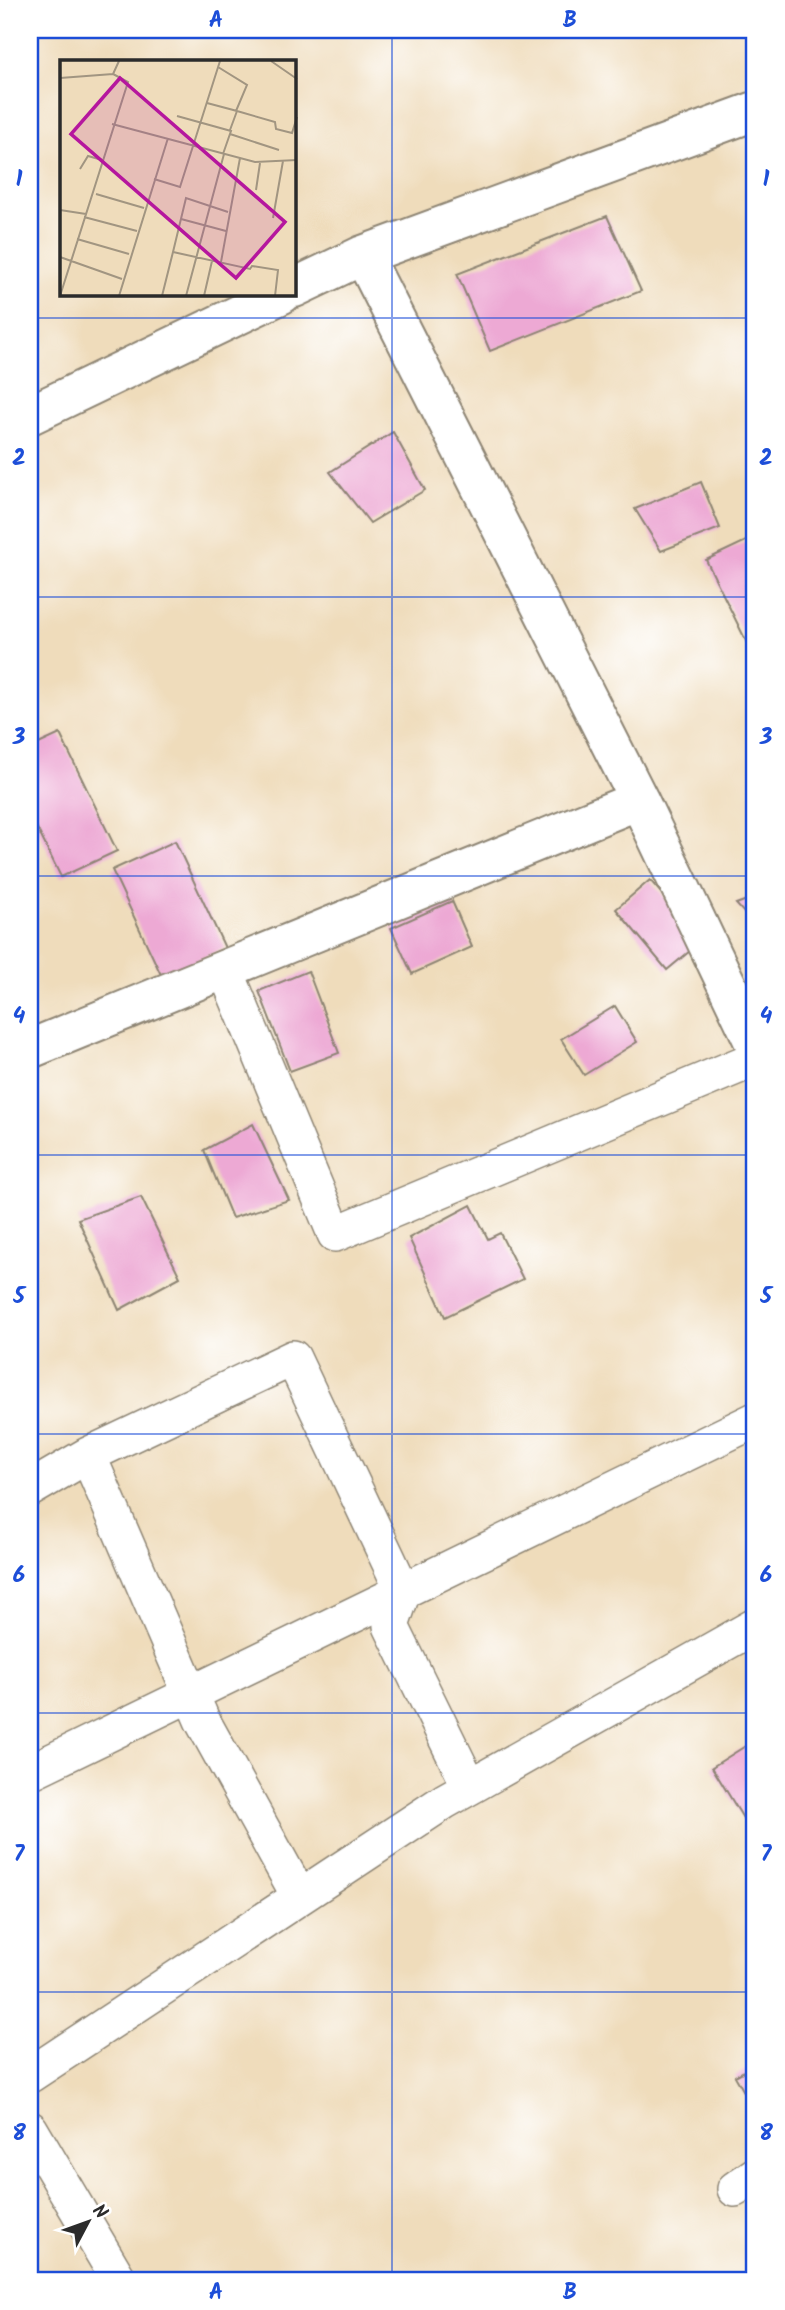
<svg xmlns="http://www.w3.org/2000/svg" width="785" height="2310" font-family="Kalam,sans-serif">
<rect width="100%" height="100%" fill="#fff"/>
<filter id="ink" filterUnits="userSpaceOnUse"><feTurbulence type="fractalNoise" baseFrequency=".0143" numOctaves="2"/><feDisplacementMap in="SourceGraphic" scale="14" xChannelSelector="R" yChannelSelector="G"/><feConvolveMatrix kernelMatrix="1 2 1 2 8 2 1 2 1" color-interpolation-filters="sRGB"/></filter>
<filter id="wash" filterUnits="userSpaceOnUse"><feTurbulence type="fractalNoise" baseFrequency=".00686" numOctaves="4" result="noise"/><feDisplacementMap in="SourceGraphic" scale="28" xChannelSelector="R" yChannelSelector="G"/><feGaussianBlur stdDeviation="1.57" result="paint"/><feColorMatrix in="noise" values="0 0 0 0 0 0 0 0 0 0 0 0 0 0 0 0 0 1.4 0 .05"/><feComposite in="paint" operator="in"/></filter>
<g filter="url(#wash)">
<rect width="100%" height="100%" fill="#efdcbb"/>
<g id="blocks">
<!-- building -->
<path fill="#eda9d4" d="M607 216 641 291 490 351 457 274Z
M393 432 425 490 370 523 330 472Z
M701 482 720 528 661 551 635 509Z
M748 540 755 554V659L706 560Z
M60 734 117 851 61 877 30 814V748Z
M175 841 225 948 162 977 112 870Z
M650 880 702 941 667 970 616 909Z
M755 897V925L736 904Z
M452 901 472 947 412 974 391 928Z
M308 971 339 1053 290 1071 259 991Z
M615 1006 637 1042 584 1075 561 1039Z
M253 1124 289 1200 232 1218 204 1150Z
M141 1197 180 1277 119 1310 78 1219Z
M471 1205 488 1239 500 1233 523 1279 445 1317 409 1238Z
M755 1740V1838L712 1767Z
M755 2065V2111L735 2076Z"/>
</g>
</g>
<g filter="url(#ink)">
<use href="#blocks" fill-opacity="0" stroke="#8d8473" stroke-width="2"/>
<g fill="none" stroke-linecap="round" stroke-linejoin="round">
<!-- street casing -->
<g stroke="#8d8473" stroke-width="38">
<path id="street" d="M225 969 335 1234 755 1059
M88 1455 202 1720 292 1883 302 1895
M30 1489 88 1455 293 1358 403 1591 391 1626 470 1787
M30 1772 755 1420
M30 2075 445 1801 755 1626
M30 2129 119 2280
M735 2189 755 2175"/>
</g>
<!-- secondary casing -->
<g stroke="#8d8473" stroke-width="42">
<path id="secondary" d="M363 255 639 800 755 1044
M294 288 363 255 755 111
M30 415 282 294
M30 1049 639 800"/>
</g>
<!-- street -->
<use href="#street" stroke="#fff" stroke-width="35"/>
<!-- secondary -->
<use href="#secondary" stroke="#fff" stroke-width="38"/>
</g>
</g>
<!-- grid -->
<path fill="none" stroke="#1d4ed8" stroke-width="2" stroke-opacity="0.55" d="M392 30V2280M30 318H755M30 597H755M30 876H755M30 1155H755M30 1434H755M30 1713H755M30 1992H755"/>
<!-- overview -->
<g transform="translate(60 60)">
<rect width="236" height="236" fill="#efdcbb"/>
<path fill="none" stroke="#a19581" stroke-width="2" d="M211 1 237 19M158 7 187 25 176 51M0 18 53 14M147 43 177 51 170 70M177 51 215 62 216 69 232 73 237 57M117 56 171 71 163 94M52 64 195 102 237 100M170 74 219 90M20 109 28 96 42 100M94 119 120 127 160 1M196 130 200 103M36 134 84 148M0 150 26 154M168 152 126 138 113 192 190 209 192 206 218 210 215 236M24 157 77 171M213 158 223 101M121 159 166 171M17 179 69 194M0 197 62 219M161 202 180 98M0 236 68 22 53 14 59 1M59 236 108 78M102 236 113 192M126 236 164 94M144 236 152 201"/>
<path fill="#b5179e" fill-opacity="0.15" stroke="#b5179e" stroke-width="3.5" d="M60 18 225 162 176 218 11 74Z"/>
<rect width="236" height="236" fill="none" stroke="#2b2b2b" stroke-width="3.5"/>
</g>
<!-- margin -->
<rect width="785" height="2310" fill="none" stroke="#fff" stroke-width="77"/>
<!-- north arrow -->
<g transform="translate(88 2222) rotate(49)" stroke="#ffffff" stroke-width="5" paint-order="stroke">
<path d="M0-5L12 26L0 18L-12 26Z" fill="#2b2b2b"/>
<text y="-10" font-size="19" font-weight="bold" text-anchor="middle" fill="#2b2b2b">N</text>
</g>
<rect x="38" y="38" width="708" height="2234" fill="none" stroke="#1d4ed8" stroke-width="2.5"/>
<g font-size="23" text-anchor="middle" font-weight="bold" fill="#1d4ed8">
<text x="216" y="27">A</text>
<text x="570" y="27">B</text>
<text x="19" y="186">1</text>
<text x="766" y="186">1</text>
<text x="19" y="465">2</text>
<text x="766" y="465">2</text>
<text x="19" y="744">3</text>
<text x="766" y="744">3</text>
<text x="19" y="1023">4</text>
<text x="766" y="1023">4</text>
<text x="19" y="1303">5</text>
<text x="766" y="1303">5</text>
<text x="19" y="1582">6</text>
<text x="766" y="1582">6</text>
<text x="19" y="1861">7</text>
<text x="766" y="1861">7</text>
<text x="19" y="2140">8</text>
<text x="766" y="2140">8</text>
<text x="216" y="2299">A</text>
<text x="570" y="2299">B</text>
</g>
</svg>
